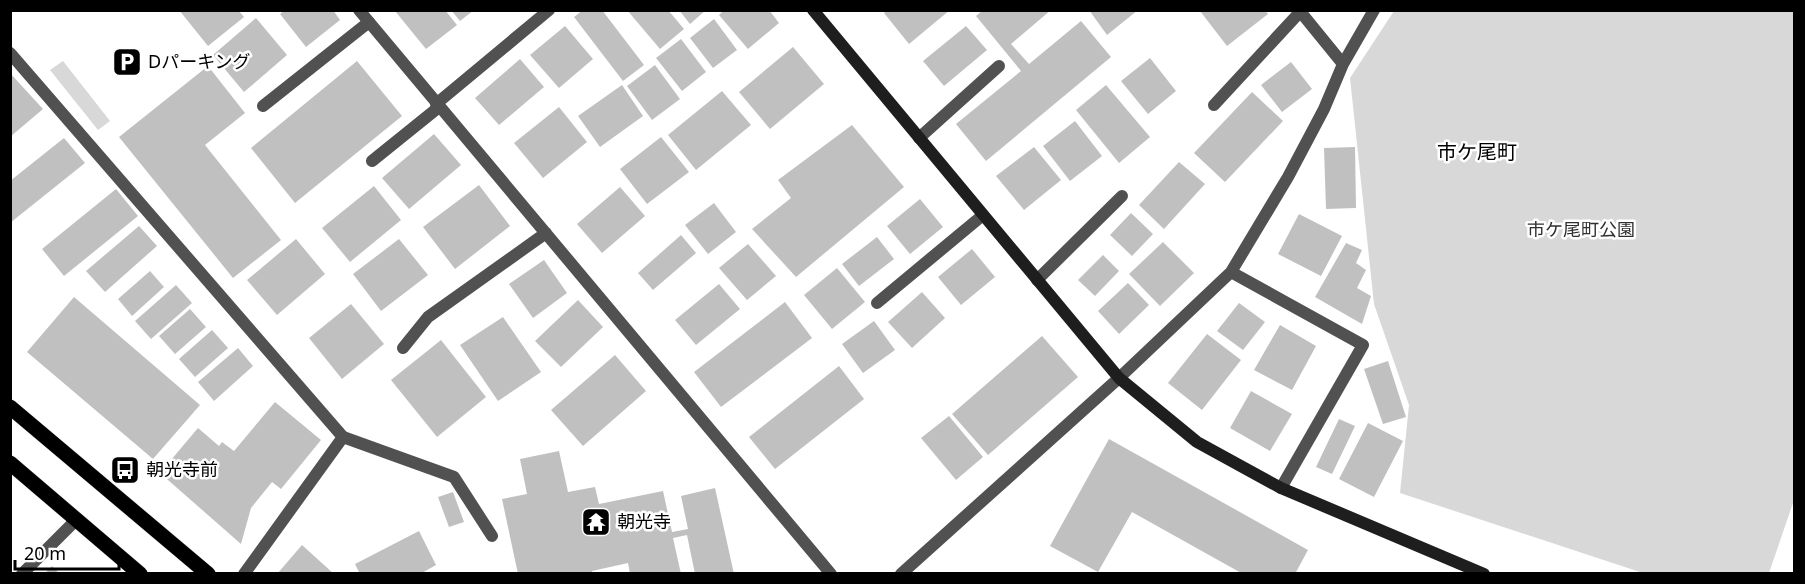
<svg xmlns="http://www.w3.org/2000/svg" width="1805" height="584" font-family="'Noto Sans','Noto Sans JP',sans-serif">
<rect width="100%" height="100%" fill="#fff"/>
<!-- green -->
<path fill="#d8d8d8" d="M1394 11H1794V500L1769 573H1643L1400 493 1409 405 1374 304 1350 78Z
M63 61 110 121 98 130 50 70Z"/>
<!-- building -->
<path fill="#c0c0c0" d="M179 10H238L244 17 208 46Z
M285 10H333L340 20 306 47 280 14Z
M445 10 457 25 426 49 395 11Z
M451 10H474L460 21Z
M583 10H602L644 65 623 81 574 17Z
M627 10H668L684 29 660 49Z
M679 10H706L690 24Z
M724 10H769L779 23 748 49 719 15Z
M887 10H950L909 44 884 13Z
M983 10H1051L1011 44 1029 64 1081 21 1111 57 986 161 956 124 1021 71 976 16Z
M1089 10H1138L1107 35Z
M1265 10 1268 14 1227 46 1200 11Z
M256 18 287 55 244 92 213 55Z
M714 19 737 50 713 68 690 38Z
M565 26 593 59 559 88 530 55Z
M966 26 987 50 944 86 923 61Z
M681 39 706 72 682 91 656 58Z
M793 47 824 84 770 129 739 92Z
M1150 58 1176 91 1148 114 1121 81Z
M520 59 544 87 499 125 475 98Z
M357 61 402 116 295 203 251 148Z
M1291 62 1312 89 1282 112 1261 85Z
M655 65 680 99 652 120 627 86Z
M208 66 245 113 205 145 281 240 233 278 119 137Z
M10 73 43 109 10 137Z
M622 85 643 116 600 147 578 116Z
M1106 85 1150 137 1119 163 1076 110Z
M722 91 751 125 696 170 668 135Z
M1252 92 1283 121 1225 182 1194 153Z
M559 107 587 142 543 178 514 143Z
M1075 121 1102 156 1070 181 1043 146Z
M852 125 904 187 796 277 752 229 791 198 778 180Z
M434 134 461 165 409 209 382 178Z
M661 137 689 172 647 204 620 169Z
M64 138 85 163 10 223V181Z
M1034 147 1061 180 1024 210 996 176Z
M1355 147 1356 208 1326 209 1324 148Z
M1179 162 1205 184 1164 229 1139 205Z
M479 185 510 226 455 269 423 227Z
M374 186 401 220 350 262 322 228Z
M620 187 645 216 602 253 577 224Z
M116 189 138 216 64 276 42 249Z
M920 199 943 227 910 254 887 226Z
M714 203 736 232 708 254 685 225Z
M1131 213 1153 234 1132 256 1110 235Z
M1299 214 1342 236 1321 276 1278 254Z
M139 226 157 246 105 292 86 271Z
M681 235 696 253 653 290 638 273Z
M877 237 894 259 859 286 842 264Z
M296 239 325 274 277 315 247 280Z
M399 239 428 275 381 311 353 274Z
M1163 242 1194 273 1160 306 1129 274Z
M1346 243 1362 250 1356 263 1366 270 1357 288 1371 296 1362 324 1315 297Z
M748 244 776 276 747 300 719 268Z
M972 249 995 277 961 305 938 277Z
M1103 255 1119 271 1095 296 1078 280Z
M544 260 567 293 533 318 509 284Z
M837 268 865 302 832 329 804 295Z
M150 271 164 287 132 316 118 299Z
M1128 283 1149 305 1119 334 1098 311Z
M719 284 740 309 696 345 675 320Z
M176 285 192 303 151 339 135 321Z
M922 292 945 318 912 348 888 322Z
M74 297 200 405 153 459 27 352Z
M578 300 603 327 561 367 535 341Z
M785 302 812 338 721 407 694 372Z
M1239 303 1265 322 1243 350 1217 331Z
M351 304 384 344 342 379 309 338Z
M190 309 206 327 175 354 159 336Z
M503 317 541 372 498 401 460 345Z
M874 321 895 350 863 373 842 344Z
M1280 325 1316 346 1292 390 1254 370Z
M212 330 228 348 195 377 179 359Z
M1207 334 1241 360 1202 410 1168 383Z
M1042 336 1078 377 988 455 952 414Z
M441 340 486 397 437 437 391 380Z
M238 348 253 366 214 401 198 382Z
M615 355 646 391 583 446 551 410Z
M1388 361 1406 417 1383 424 1364 369Z
M839 366 864 399 775 469 749 437Z
M1251 391 1292 414 1270 451 1230 428Z
M275 402 321 440 281 489 272 482 251 508 241 544 160 473 198 428 219 446 222 442 234 451Z
M949 416 983 457 956 480 921 438Z
M1339 419 1355 426 1332 474 1316 467Z
M1368 423 1403 441 1374 497 1339 479Z
M1109 439 1308 550 1295 574H1243L1132 512 1098 572 1050 546Z
M559 451 568 492 595 487 599 504 663 491 672 532 688 529 681 496 715 488 734 574H695L687 535 673 538 681 574H630L628 563 592 571V574H518L502 499 527 494 520 459Z
M453 492 464 522 449 527 438 497Z
M419 531 436 565 420 574H360L355 564Z
M302 545 334 574H277Z
M52 566 60 574H44Z"/>
<g fill="none" stroke-linecap="round" stroke-linejoin="round">
<!-- primary casing -->
<g stroke="#dbdbdb" stroke-width="16">
<path id="primary" d="M10 407 208 574
M10 463 140 574"/>
</g>
<!-- lane -->
<path stroke="#515151" stroke-width="12" d="M1214 105 1300 12
M263 106 369 22
M919 138 999 66
M372 161 439 107
M1037 280 1122 196
M877 303 983 215
M343 437 454 477 492 536
M22 574 76 520"/>
<!-- street -->
<path stroke="#515151" stroke-width="12" d="M359 10 831 574
M1299 10 1343 64
M10 53 343 437 244 574
M436 104 549 10
M1231 272 1363 345 1281 488
M403 348 428 317 546 233
M901 574 1119 378 1231 272 1288 177 1324 109 1343 64 1374 10"/>
<!-- secondary -->
<path stroke="#1e1e1e" stroke-width="12" d="M813 10 1119 378 1197 442 1281 488 1484 574"/>
<!-- primary -->
<use href="#primary" stroke="#000" stroke-width="15"/>
</g>
<!-- icons -->
<defs>
<g id="parking-square" transform="scale(1.5)"><rect x="-9" y="-9" width="18" height="18" rx="4" fill="#000" stroke="#fff"/><path d="M-3.5-5.5H1a3.5 3.5 0 0 1 0 7H-1V5.5H-3.5ZM-1-3.4V-.6H.8a1.4 1.4 0 0 0 0-2.8Z" fill="#fff"/></g>
<g id="bus-square" transform="scale(1.5)"><rect x="-9" y="-9" width="18" height="18" rx="4" fill="#000" stroke="#fff"/><path d="M-5-6H5V4H4V6H2V4H-2V6H-4V4H-5ZM-3.5-4V0h7V-4ZM-3.5 1.2v1.5H-2V1.2ZM2 1.2v1.5H3.5V1.2Z" fill="#fff"/></g>
<g id="temple-square" transform="scale(1.5)"><rect x="-9" y="-9" width="18" height="18" rx="4" fill="#000" stroke="#fff"/><path d="M0-6L5-2H3V0L6.5 2.5H4V6H1.5V3h-3V6H-4V2.5H-6.5L-3 0V-2H-5Z" fill="#fff"/></g>
</defs>
<g fill-rule="evenodd">
<use href="#parking-square" x="127" y="62"/>
<use href="#bus-square" x="125" y="470"/>
<use href="#temple-square" x="596" y="522"/>
</g>
<g text-anchor="middle" stroke-width="5" stroke-linejoin="round" paint-order="stroke">
<!-- poi labels -->
<g font-size="18" fill="#000" stroke="#fff" text-anchor="start">
<text x="148" y="68">Dパーキング</text>
<text x="146" y="476">朝光寺前</text>
<text x="617" y="528">朝光寺</text>
</g>
<!-- park labels -->
<g font-size="18" fill="#2f2f2f" stroke="#fff">
<text x="1581" y="236">市ケ尾町公園</text>
</g>
<!-- neighbourhood labels -->
<g font-size="20" fill="#000" stroke="#fff">
<text x="1477" y="159">市ケ尾町</text>
</g>
</g>
<!-- border -->
<rect width="1805" height="584" fill="none" stroke="#000000" stroke-width="24"/>
<!-- scale -->
<path d="M15 560v9h104v-9" fill="none" stroke="#000000" stroke-width="3"/>
<text x="24" y="560" font-size="18" fill="#000000" stroke="#ffffff" stroke-width="4.5" paint-order="stroke">20 m</text>
</svg>
